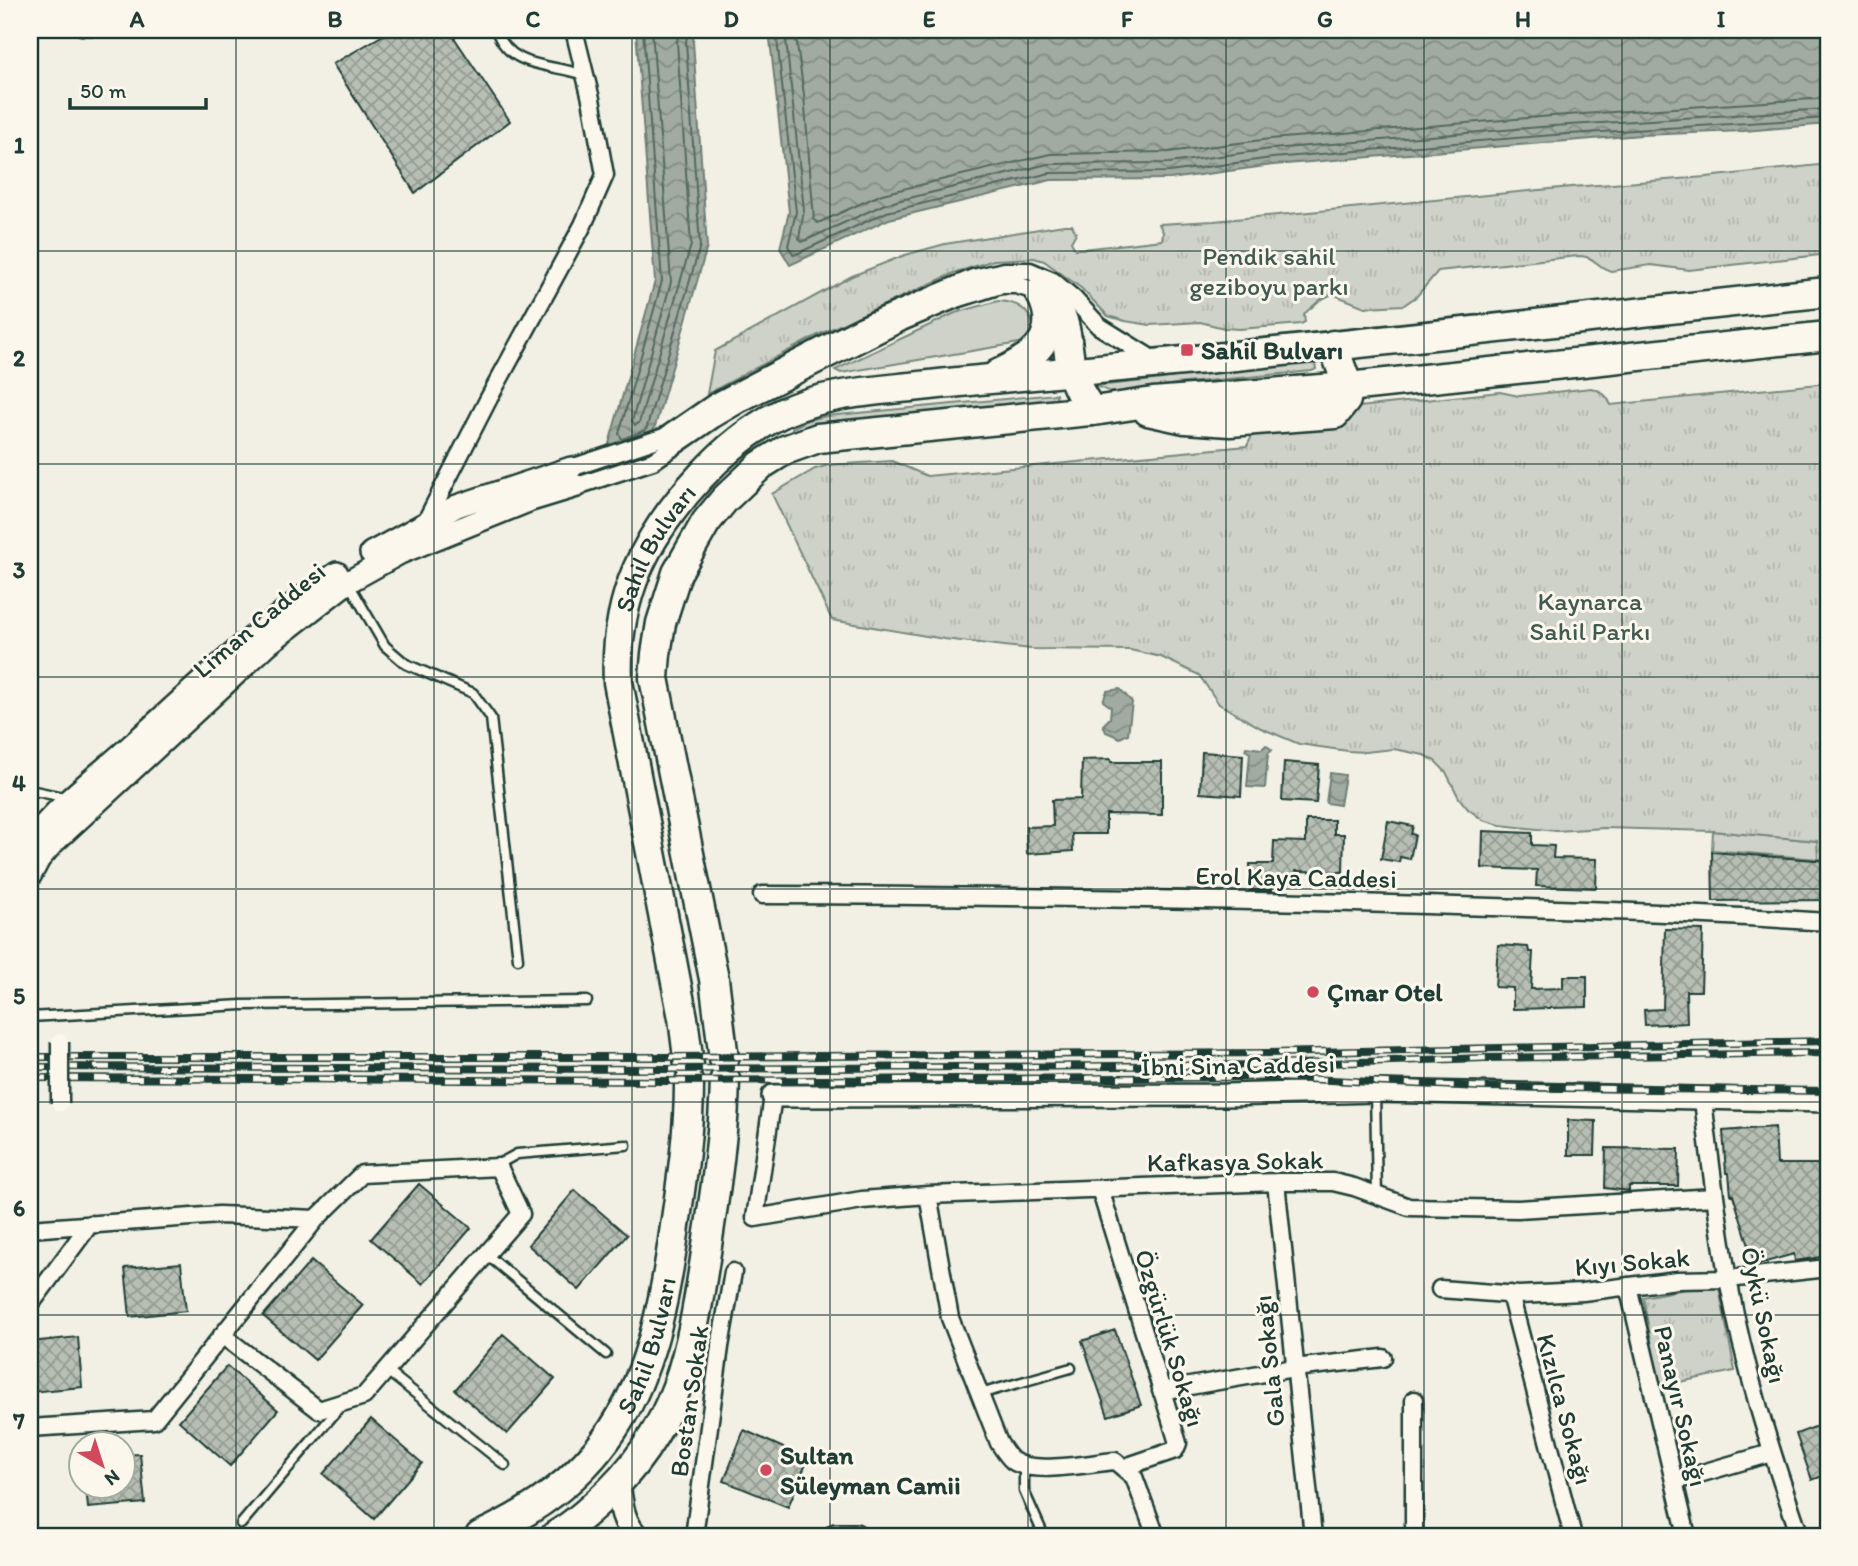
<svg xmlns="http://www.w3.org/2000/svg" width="1858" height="1566" font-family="Itim,sans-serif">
<defs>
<pattern id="park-tufts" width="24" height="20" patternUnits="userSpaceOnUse" patternTransform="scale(1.75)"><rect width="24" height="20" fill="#cfd2c8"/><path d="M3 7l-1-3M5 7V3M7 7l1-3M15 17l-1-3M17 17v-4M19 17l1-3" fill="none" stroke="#b1b5ac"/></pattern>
<pattern id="water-waves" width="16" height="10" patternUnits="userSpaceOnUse" patternTransform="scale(1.75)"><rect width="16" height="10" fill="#a2aba1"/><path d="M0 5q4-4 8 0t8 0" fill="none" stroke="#838c84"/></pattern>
<pattern id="building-cross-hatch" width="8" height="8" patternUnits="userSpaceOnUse" patternTransform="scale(1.75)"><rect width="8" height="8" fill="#b7beb3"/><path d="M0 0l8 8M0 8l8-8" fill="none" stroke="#949c92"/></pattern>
</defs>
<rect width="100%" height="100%" fill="#f2f0e5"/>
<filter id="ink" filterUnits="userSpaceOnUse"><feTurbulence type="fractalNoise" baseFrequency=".0143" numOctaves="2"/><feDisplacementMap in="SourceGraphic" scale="14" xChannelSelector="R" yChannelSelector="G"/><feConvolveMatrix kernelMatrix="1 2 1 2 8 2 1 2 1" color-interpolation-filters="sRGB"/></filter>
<g filter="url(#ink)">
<!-- grass -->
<path fill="#cfd2c8" stroke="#77887e" stroke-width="2" d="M998 301C1017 302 1030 309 1034 329L1025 342 841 373 835 370 955 313Z
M1314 359 1316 369 1312 371 1175 384 1116 394 1096 386 1163 379 1225 368Z
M1056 394 1057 403 811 426 792 431V428L808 420 827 416Z
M1713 831 1818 841V859L1712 850Z"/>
<!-- park -->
<path fill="url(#park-tufts)" stroke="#77887e" stroke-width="2" d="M1828 164V254L1689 270 1651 265 1611 271C1596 267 1596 256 1578 256L1438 271 1417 296 1404 305 1365 307 1332 294 1320 300 1304 314 1305 322 1301 324 1239 329 1224 328 1200 322 1150 325 1125 321 1108 316 1081 288 1044 261 1034 258 994 260 954 273 818 335 707 394 715 351 852 276 905 255 945 244 1064 225H1072L1076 233 1071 242 1075 249H1083L1162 240 1163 232 1159 224 1214 221 1571 187 1706 177Z
M1828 383V859H1818L1817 841 1713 831 1604 828 1556 831 1500 825 1483 820 1468 809 1459 798 1446 772 1435 761 1424 755 1394 749 1365 752 1348 751 1299 744 1261 728 1219 704 1199 675 1161 657 1130 650 1031 649 944 639 832 620 772 494 815 469 829 465 892 461 927 476 1247 446 1256 428 1331 410 1500 392 1519 396 1591 388C1601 390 1607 395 1611 405Z
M1718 1283 1735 1371 1659 1386 1643 1297Z"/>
<!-- water -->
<path fill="url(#water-waves)" stroke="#6e7f75" stroke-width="2" d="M636 30H695L693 41 707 247 652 437 607 451 655 281Z
M769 30H1828V124L1744 131 1641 135 1273 165 1170 179 1051 180 889 219 790 265 780 248 789 212Z
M1120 689 1132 702 1128 734 1120 738 1106 732 1103 725 1110 718 1111 707 1103 701 1107 691Z
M1266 745 1272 750 1268 754 1265 788 1247 787 1250 753 1245 750 1246 747 1262 749Z
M1330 773 1345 775 1340 805 1326 803Z"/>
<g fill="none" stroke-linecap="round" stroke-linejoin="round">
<!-- shore -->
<path stroke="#536960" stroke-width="2" d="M643 30 662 281 619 434 622 439 646 430 700 246 686 42 688 30
M652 30 671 282 632 421 635 425 639 423 691 245 677 42 679 30
M776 30 796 212 788 246 794 255 887 212 1050 173 1169 172 1272 158 1553 135 1828 118
M785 30 804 210 799 238 802 242 885 204 1048 164 1169 163 1271 149 1553 126 1828 109
M795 30 804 95 814 220 818 223 882 194 1050 154 1168 152 1270 139 1552 116 1828 98"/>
</g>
<!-- building -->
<path fill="url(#building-cross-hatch)" stroke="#1f3d34" stroke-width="2" d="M392 30H449L510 121 415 193 333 64Z
M1202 752 1243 755 1241 796 1200 793Z
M1111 759V762H1162V815L1106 814V834H1072L1073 851 1027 854 1026 827 1053 826 1052 800 1081 799 1082 760Z
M1284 762 1319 765 1316 803 1282 801Z
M1306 820H1334V834H1344L1343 872 1296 871 1295 883 1272 882V890H1249L1250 864H1273L1274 841 1306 842Z
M1388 821 1413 826 1411 834 1415 835 1410 859 1400 857 1399 862 1381 859Z
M1483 831 1532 833V845L1554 846 1553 858 1597 859 1596 888 1536 886 1537 870 1482 868Z
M1712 852 1828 861V900L1713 901Z
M1665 929 1703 930 1701 991H1686L1687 1023 1645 1025 1644 1010 1663 1009Z
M1498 945 1528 947 1529 952H1533L1531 989 1563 988V976H1587V1007L1513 1009V988L1495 987Z
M1568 1120 1596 1121 1595 1155H1568Z
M1775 1127 1777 1164H1828V1256L1795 1261 1794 1254 1755 1265 1733 1195H1731L1729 1173H1726L1723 1131Z
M1606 1148 1679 1149 1678 1186H1629V1191L1605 1188Z
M419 1184 471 1228 423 1284 371 1239Z
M575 1190 627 1235 579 1290 528 1245Z
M311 1261 363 1305 315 1360 263 1316Z
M181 1263 186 1311 130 1317 125 1268Z
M1115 1330 1141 1405 1108 1416 1082 1341Z
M503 1334 555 1379 507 1434 455 1390Z
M78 1337 82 1387 30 1392V1342Z
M227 1366 278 1410 230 1466 179 1421Z
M371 1419 422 1463 374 1519 323 1474Z
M1828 1422V1474L1812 1480 1796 1434Z
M744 1430 808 1459 788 1507 724 1481Z
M140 1454 145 1503 88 1508 86 1486H122V1455Z"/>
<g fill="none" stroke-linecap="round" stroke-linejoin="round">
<!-- lane casing -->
<g stroke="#1f3d34" stroke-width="13">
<path id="lane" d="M81 30 138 31
M496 30C511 70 550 63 584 75
M349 584 385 646 406 664 473 693 491 718 518 959
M30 790 68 798
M30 1017 242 1005 587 1001
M1375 1091 1377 1197
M495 1166 517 1154 626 1145
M486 1254 606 1354
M386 1370 505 1465
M980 1394 1071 1368
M1024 1465V1491L1044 1536
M241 1524 340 1407"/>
</g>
<!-- street casing -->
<g stroke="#1f3d34" stroke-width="21">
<path id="street" d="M571 468 664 437 715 402 860 326 973 278 1004 271H1030L1053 281 1073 298 1099 326 1157 362
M577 486 653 461 714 419 743 402 902 322 954 300 1001 285H1016L1039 292
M424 525 489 398 583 225 605 175 591 99 574 30
M762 895C984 896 1205 899 1427 905 1561 909 1694 913 1828 922
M773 1096 755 1218 862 1200 928 1195 1276 1182H1333L1354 1187 1409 1207 1518 1209 1714 1197
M1703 1100C1710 1160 1717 1220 1728 1279 1744 1367 1771 1452 1800 1536
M1276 1182 1313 1536
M1100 1189 1178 1443 1175 1450 1125 1467
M928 1195 950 1318 999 1443C1003 1449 1008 1457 1013 1461 1034 1475 1090 1463 1115 1461L1134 1477 1156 1536
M30 1229 219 1215 316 1219
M1628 1286 1687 1536
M1440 1289 1519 1295 1583 1292 1677 1280 1728 1279 1828 1268
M1510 1294 1573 1536
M30 1305 90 1224
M1161 1391 1294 1368 1383 1358
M1414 1400V1536
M30 1428 154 1420 316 1219 362 1174 499 1167 521 1214 364 1396 319 1410 222 1335
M1675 1481 1771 1453
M694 1536 720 1347 733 1272"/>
</g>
<!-- secondary casing -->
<g stroke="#1f3d34" stroke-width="26">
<path id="secondary" d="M371 553 457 506 571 468
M30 842C58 804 100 774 135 742 200 683 264 622 337 573
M30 876 39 859 52 844 268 644 348 582 400 553 531 500 577 486
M773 1096 1226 1095 1375 1091 1828 1101"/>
</g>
<!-- primary casing -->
<g stroke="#1f3d34" stroke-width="28">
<path id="primary" d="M618 1484C621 1504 622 1521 636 1536
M836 1536H855"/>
</g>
<!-- highway casing -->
<g stroke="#1f3d34" stroke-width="33">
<g id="highway">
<path d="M1039 292C1072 313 1064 339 1072 371 1075 386 1084 399 1092 411"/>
<path d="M998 374C1033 358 1063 337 1041 294"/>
<path d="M1148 411 1185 419 1230 422 1335 414 1346 400 1348 387 1333 345"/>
<path d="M724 1059 714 979 654 678 656 654 661 623 677 573 706 522 725 499 761 465 785 450 818 438 1100 410 1153 402 1348 387 1828 336"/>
<path id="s1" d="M689 1065 683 1018 618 682C614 598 645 536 701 476 724 451 753 427 784 412 825 393 875 391 920 386 994 378 1068 372 1142 365 1371 344 1600 316 1828 292"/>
<path id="s2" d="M480 1536C624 1470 655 1373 675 1226 682 1178 689 1132 689 1084"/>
<path d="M555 1536C570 1527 584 1515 597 1503 682 1428 692 1345 708 1239 716 1186 724 1133 725 1079"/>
</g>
</g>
<!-- lane -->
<use href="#lane" stroke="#fbf7ec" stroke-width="8"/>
<!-- street -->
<use href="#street" stroke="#fbf7ec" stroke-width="16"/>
<!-- secondary -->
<use href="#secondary" stroke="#fbf7ec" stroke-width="21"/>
<!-- primary -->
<use href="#primary" stroke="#fbf7ec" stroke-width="23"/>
<!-- highway -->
<use href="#highway" stroke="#fbf7ec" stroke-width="28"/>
<!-- rail casing -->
<g stroke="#1f3d34" stroke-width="8">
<path id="rail" d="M30 1057H667L1268 1053 1828 1041
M30 1067 668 1069 1266 1065 1485 1058 1828 1053
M30 1078 668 1081 1265 1077 1481 1087 1828 1091"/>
</g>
<!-- rail -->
<use href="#rail" stroke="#fbf7ec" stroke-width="5" stroke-dasharray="16" stroke-linecap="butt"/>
<!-- street-bridge casing -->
<g stroke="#1f3d34" stroke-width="21" stroke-linecap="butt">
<path id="street-bridge" d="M60 1103V1042"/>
</g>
<!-- street-bridge -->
<use href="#street-bridge" stroke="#fbf7ec" stroke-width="16"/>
</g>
</g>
<!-- grid -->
<path fill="none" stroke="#1f3d34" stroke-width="2" stroke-opacity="0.55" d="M236 30V1536M434 30V1536M632 30V1536M830 30V1536M1028 30V1536M1226 30V1536M1424 30V1536M1622 30V1536M30 251H1828M30 464H1828M30 677H1828M30 889H1828M30 1102H1828M30 1315H1828"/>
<!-- markers -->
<g fill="#d1495b" stroke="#fbf7ec" stroke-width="2.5">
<rect x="1180" y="343" width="14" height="14" rx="3.5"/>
<circle cx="1313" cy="992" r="7"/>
<circle cx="766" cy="1470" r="7"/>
</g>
<g text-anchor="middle" stroke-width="6" stroke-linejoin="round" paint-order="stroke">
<!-- park labels -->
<g font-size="26" fill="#425b52" stroke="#fbf7ec">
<text x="1269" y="265">Pendik sahil<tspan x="1269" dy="30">geziboyu parkı</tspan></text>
<text x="1590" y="610">Kaynarca<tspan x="1590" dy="30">Sahil Parkı</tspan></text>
</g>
<!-- poi labels -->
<g font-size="26" font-weight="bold" fill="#1f3d34" stroke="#fbf7ec" text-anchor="start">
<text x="1201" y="359">Sahil Bulvarı</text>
<text x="1327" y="1001">Çınar Otel</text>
<text x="780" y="1464">Sultan<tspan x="780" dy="30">Süleyman Camii</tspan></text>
</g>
<!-- street labels -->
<g font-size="26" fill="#1f3d34" stroke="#fbf7ec">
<text dy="9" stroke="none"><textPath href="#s1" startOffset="532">Sahil Bulvarı</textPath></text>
<text transform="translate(259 620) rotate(-40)" y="9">Liman Caddesi</text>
<text transform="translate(1296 877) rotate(1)" y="9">Erol Kaya Caddesi</text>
<text transform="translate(1238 1065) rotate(-1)" y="9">İbni Sina Caddesi</text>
<text transform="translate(1235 1161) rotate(-1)" y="9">Kafkasya Sokak</text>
<text transform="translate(1632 1262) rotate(-5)" y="9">Kıyı Sokak</text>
<text transform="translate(1764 1315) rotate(78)" y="9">Öykü Sokağı</text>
<text transform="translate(1170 1338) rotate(73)" y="9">Özgürlük Sokağı</text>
<text dy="9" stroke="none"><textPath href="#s2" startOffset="264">Sahil Bulvarı</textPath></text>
<text transform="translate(1269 1361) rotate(-96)" y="9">Gala Sokağı</text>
<text transform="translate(689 1401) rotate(-82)" y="9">Bostan Sokak</text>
<text transform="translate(1681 1406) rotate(77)" y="9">Panayır Sokağı</text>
<text transform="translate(1565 1409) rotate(75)" y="9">Kızılca Sokağı</text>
</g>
</g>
<!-- margin -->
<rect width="1858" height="1566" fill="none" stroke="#fbf7ec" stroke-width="77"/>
<!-- north arrow -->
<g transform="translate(102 1465) rotate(141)"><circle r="33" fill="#fbf7ec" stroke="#a3ada2" stroke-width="2"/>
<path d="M0-5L12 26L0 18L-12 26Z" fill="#d1495b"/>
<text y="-10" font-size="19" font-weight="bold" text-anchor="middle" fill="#1f3d34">N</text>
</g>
<!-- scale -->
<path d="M70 98v10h136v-10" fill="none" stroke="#1f3d34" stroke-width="3.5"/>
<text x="80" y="98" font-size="21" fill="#1f3d34" stroke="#fbf7ec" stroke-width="5" paint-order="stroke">50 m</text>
<rect x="38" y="38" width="1782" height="1490" fill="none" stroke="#1f3d34" stroke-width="2.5"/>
<g font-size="23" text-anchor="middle" font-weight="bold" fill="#1f3d34">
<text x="137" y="27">A</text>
<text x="335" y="27">B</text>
<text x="533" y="27">C</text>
<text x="731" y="27">D</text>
<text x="929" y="27">E</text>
<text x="1127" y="27">F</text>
<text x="1325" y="27">G</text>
<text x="1523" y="27">H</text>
<text x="1721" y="27">I</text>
<text x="19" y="153">1</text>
<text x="19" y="366">2</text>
<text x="19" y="578">3</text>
<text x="19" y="791">4</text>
<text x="19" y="1004">5</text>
<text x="19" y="1216">6</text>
<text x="19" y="1429">7</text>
</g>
</svg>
